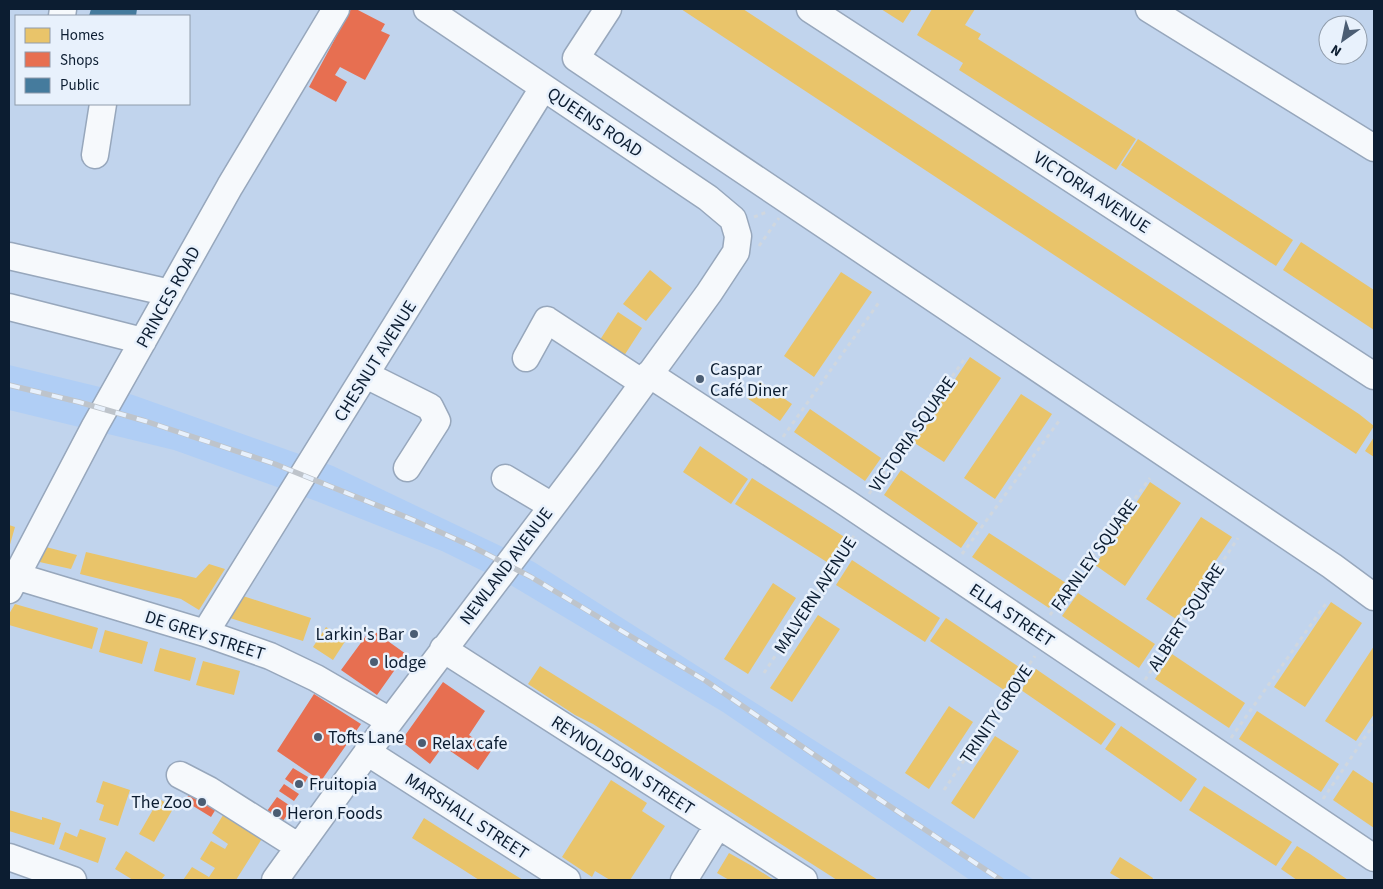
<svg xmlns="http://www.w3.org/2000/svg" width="1383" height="889" font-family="'Source Sans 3',sans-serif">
<rect width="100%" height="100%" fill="#c1d4ed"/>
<!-- built -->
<path fill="#b0cef5" d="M9 365 133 395 333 466 534 562 1034 880H970L723 712 507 583 442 551 316 501 174 450 9 410Z"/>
<!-- homes -->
<path fill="#e9c46a" d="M681 9H743L1359 414 1374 426 1356 454Z
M881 9H912L903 23Z
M932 9H975L965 25 981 34 978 39 1136 139 1116 170 959 70 963 63 917 35Z
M1138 139 1293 240 1276 266 1121 165Z
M1301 242 1374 290V330L1283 270Z
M650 270 672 288 646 321 623 304Z
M841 272 872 292 814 377 784 356Z
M618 312 642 328 620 362 596 346Z
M970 357 1001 378 944 462 913 442Z
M759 381 792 404 780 421 747 398Z
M1021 394 1052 414 995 499 964 478Z
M810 409 881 458 865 481 794 432Z
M1374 437V457L1365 451Z
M700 446 748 479 731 504 683 472Z
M901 470 978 523 961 548 884 495Z
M752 478 846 538 830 564 735 504Z
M1150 482 1181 503 1125 586 1095 565Z
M1201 517 1232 537 1176 619 1146 599Z
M9 525 15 527 9 548Z
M989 533 1066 583 1049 608 972 557Z
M42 546 77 555 71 569 35 561Z
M86 552 196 578 209 564 225 569 199 610 181 599 80 574Z
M852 560 940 618 925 642 836 585Z
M773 583 796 598 748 674 724 659Z
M1078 593 1155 644 1139 668 1062 616Z
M243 596 311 618 303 641 230 618Z
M1331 602 1362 623 1305 707 1274 687Z
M15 604 98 628 92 649 9 625V614Z
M818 615 840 629 792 702 770 688Z
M946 618 1019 667 1004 690 930 641Z
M326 627 346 640 333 660 313 647Z
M105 630 148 642 142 664 99 652Z
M1374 646V714L1356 741 1325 721Z
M160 648 196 658 190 681 154 671Z
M1172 654 1245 703 1229 728 1155 679Z
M203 661 240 671 234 695 196 685Z
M540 666 628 721 878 880H837L593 724 575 715 528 684Z
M1036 669 1116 724 1101 745 1021 690Z
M949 706 973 722 929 789 905 773Z
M1257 711 1339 764 1321 792 1239 739Z
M1121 726 1197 779 1181 802 1105 749Z
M995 736 1019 751 974 819 951 803Z
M1353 770 1374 784V828L1333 800Z
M611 780 647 803 642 811 665 826 630 880H610L595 871 592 877 562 857Z
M103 781 130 790 118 826 99 820 104 805 96 802Z
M1204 786 1292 842 1276 866 1189 810Z
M159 799 174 807 154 842 139 834Z
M9 810 42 820V817L61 823 54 845 9 831Z
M225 812 263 837 236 880H183L192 867 209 877 215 868 200 859 211 841 225 849 228 844 212 833Z
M424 818 449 834 523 880H479L462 869 412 838Z
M80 829 106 838 98 863 59 849 65 832 77 837Z
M1297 846 1310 854 1348 880H1297L1281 869Z
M126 851 165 875 161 880H133L115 869Z
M729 853 752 866 774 880H729L717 873Z
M1120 857 1153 878 1152 880H1122L1110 873Z"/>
<!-- shops -->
<path fill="#e76f51" d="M351 9H356L385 24 381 31 390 35 365 80 340 67 335 75 347 82 336 102 309 87Z
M371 629 406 654 377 695 341 670Z
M443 682 485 711 469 735 491 751 478 770 443 746 430 764 401 741Z
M314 694 361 724 321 781 277 751Z
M293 768 308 777 301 790 285 779Z
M284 784 299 794 294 801 279 791Z
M193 787 219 804 211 817 185 801Z
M277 797 292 807 278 829 262 818Z"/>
<!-- public -->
<path fill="#457b9d" d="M91 9H137L136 16H89Z"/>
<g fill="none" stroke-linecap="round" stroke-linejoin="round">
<!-- minor casing -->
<g stroke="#97a7bc" stroke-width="29">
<path id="minor" d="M608 9 576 58C829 226 1080 397 1332 566L1374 597
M810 9 1374 376
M1149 9 1374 148
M62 16 63 9
M95 155 103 104
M9 256 170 293
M9 307 143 341
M526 358 547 320 643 383
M649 374 848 504 1374 858
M366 375 430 407 437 421 407 468
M505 478 552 506
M9 574 205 633 270 656 316 678 390 721
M9 590 95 426 230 186 336 9
M205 633 543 88
M443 649 804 880
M367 752 567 880
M180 775 209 790 299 847
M9 857 73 880
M275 880 390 721 588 459 709 293 736 252 738 236 733 219 708 198 427 9
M684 880 718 825"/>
</g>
<!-- path -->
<path stroke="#d0d7df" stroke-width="3" stroke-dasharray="4 4" stroke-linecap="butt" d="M754 217 767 212
M759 246 779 218
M783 437 880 301
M869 494 966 357
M962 554 1059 421
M1050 615 1150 478
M764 673 855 534
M1145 680 1238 538
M1231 738 1327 602
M944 790 1035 656
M1323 799 1374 724"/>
<!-- minor -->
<use href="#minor" stroke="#f6f9fc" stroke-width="26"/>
<!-- rail casing -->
<g stroke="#bec4cb" stroke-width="5.5">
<path id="rail" d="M9 385 79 402 145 421 275 464 411 519 471 546 531 577 706 681 879 799 1001 880"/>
</g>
<!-- rail -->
<use href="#rail" stroke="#e8f1fc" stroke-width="4" stroke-dasharray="11" stroke-linecap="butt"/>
</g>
<!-- markers -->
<g fill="#4b5d73" stroke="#e8f1fc" stroke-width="2">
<circle cx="700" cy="379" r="5"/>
<circle cx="414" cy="634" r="5"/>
<circle cx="374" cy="662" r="5"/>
<circle cx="318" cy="737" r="5"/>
<circle cx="422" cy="743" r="5"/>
<circle cx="299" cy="784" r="5"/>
<circle cx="202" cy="802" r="5"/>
<circle cx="277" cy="813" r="5"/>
</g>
<g text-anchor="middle" stroke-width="5" stroke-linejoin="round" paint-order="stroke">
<!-- street labels -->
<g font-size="18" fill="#0c1d31" stroke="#e8f1fc">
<text transform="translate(595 122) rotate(34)" y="6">QUEENS ROAD</text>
<text transform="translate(1092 192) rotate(33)" y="6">VICTORIA AVENUE</text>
<text transform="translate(168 297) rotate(-61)" y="6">PRINCES ROAD</text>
<text transform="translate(375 361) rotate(-58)" y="6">CHESNUT AVENUE</text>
<text transform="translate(912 434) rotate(-55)" y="6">VICTORIA SQUARE</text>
<text transform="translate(1094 555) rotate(-54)" y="6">FARNLEY SQUARE</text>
<text transform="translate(506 566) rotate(-53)" y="6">NEWLAND AVENUE</text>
<text transform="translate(815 595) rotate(-57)" y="6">MALVERN AVENUE</text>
<text transform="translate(1012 615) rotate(34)" y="6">ELLA STREET</text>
<text transform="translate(1186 617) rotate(-57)" y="6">ALBERT SQUARE</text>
<text transform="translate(205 635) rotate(18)" y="6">DE GREY STREET</text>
<text transform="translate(996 714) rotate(-56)" y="6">TRINITY GROVE</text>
<text transform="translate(623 765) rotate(33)" y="6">REYNOLDSON STREET</text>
<text transform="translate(467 816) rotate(33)" y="6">MARSHALL STREET</text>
</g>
<!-- poi labels -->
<g font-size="18" fill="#0c1d31" stroke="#e8f1fc" text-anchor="start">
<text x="710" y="375">Caspar<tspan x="710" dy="21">Café Diner</tspan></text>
<text x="404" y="640" text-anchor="end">Larkin's Bar</text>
<text x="384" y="668">lodge</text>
<text x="328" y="743">Tofts Lane</text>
<text x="432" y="749">Relax cafe</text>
<text x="309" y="790">Fruitopia</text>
<text x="192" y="808" text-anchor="end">The Zoo</text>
<text x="287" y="819">Heron Foods</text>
</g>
</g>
<!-- border -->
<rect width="1383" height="889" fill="none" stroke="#0c1d31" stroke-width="20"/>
<!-- legend -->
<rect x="15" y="15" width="175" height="90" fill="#e8f1fc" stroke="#909cab"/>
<rect x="25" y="28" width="25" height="15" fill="#e9c46a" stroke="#909cab"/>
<text x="60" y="40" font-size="15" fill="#0c1d31">Homes</text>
<rect x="25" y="52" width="25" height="15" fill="#e76f51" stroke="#909cab"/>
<text x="60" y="65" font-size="15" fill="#0c1d31">Shops</text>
<rect x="25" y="78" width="25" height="15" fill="#457b9d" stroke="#909cab"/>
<text x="60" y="90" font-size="15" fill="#0c1d31">Public</text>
<!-- north arrow -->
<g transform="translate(1343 40) rotate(213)"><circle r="24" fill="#e8f1fc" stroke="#909cab"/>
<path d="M0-4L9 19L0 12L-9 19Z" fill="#4b5d73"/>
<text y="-8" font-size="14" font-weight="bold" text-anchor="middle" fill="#0c1d31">N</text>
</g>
</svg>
